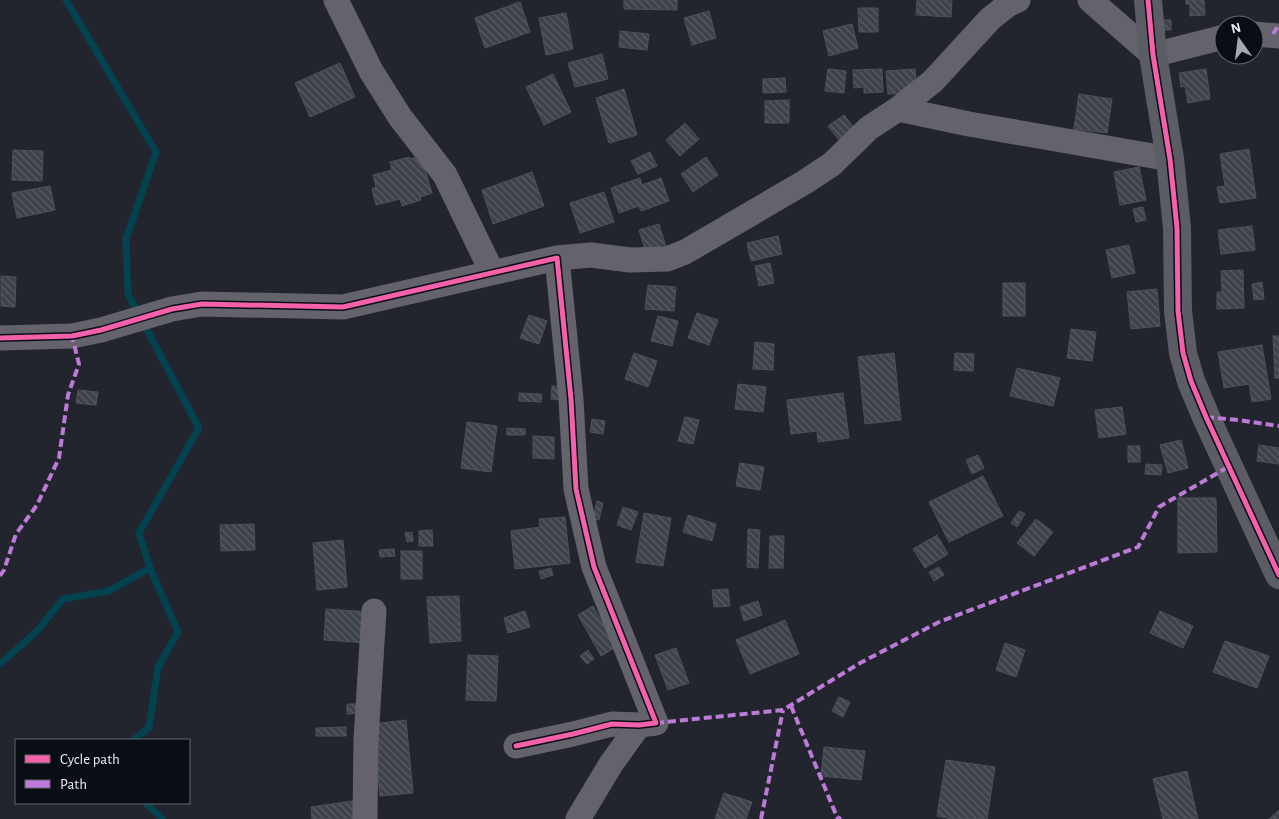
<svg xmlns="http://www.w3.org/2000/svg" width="1279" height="819" font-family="'Alegreya Sans',sans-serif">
<defs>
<pattern id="building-back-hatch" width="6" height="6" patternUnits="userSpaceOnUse" patternTransform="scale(1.25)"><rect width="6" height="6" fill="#3d4249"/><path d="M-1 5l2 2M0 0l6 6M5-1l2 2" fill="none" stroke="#595e64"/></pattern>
</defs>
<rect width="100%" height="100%" fill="#22252e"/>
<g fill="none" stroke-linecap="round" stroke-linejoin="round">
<!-- stream -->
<path stroke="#03424f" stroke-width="7" d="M66 0 156 152 126 239 128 294 199 428 139 533 150 568 178 632 158 667 149 728 133 740
M0 664 37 631 63 599 109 591 150 568
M146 803 162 819"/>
</g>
<!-- building -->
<path fill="url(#building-back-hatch)" stroke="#4c5259" d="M624 0H677V10L624 9Z
M917 0H952L951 17 916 15Z
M1186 0H1204L1205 15 1190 16V4H1186Z
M520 2 530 32 485 48 475 18Z
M858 8H878V32H859Z
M709 11 716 38 692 45 684 18Z
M566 13 573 49 546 55 539 18Z
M1161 20H1171V30H1162Z
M852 24 858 48 829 56 823 31Z
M620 31 649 34 647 50 619 47Z
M602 54 608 79 575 87 568 63Z
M340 63 355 97 310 117 295 83Z
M828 69 846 71 844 93 825 91Z
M882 69 883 92 864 93V87L854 88 853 70Z
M915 69 917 89 909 93 888 94 886 71Z
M1206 69 1210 99 1188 103 1185 86 1181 87 1179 73Z
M553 74 571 112 544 125 526 87Z
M785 78 786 92 763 93V79Z
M624 89 637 135 609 143 596 98Z
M1079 94 1112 99 1107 133 1074 129Z
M789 100V123H765V101Z
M844 115 859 134 843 145 828 126Z
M685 123 699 139 680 156 666 140Z
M1249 149 1256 198 1220 203 1217 187 1225 186 1220 154Z
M13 150 43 151 42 181 12 180Z
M650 152 657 166 638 174 631 161Z
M421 156 432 193 420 197 421 200 402 206 400 199 376 205 372 189 376 187 373 175 392 170 390 162 409 157 410 159Z
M706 157 718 175 693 192 681 174Z
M1139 167 1146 200 1120 205 1114 172Z
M532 172 544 206 493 224 482 190Z
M640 178 642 185 661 178 669 201 641 211 639 206 619 213 611 188Z
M50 186 55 210 17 218 12 193Z
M604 192 614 222 580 233 570 203Z
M1143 207 1146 220 1136 222 1133 209Z
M659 224 666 247 646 253 639 230Z
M1252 226 1255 250 1221 254 1218 230Z
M778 236 782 254 751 261 747 243Z
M1129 245 1135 273 1112 278 1106 250Z
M770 263 774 283 759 286 755 266Z
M1243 270 1244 308 1217 309V292H1222L1221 271Z
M1 276 16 277 15 307 1 306Z
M1262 282 1264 299 1254 300 1252 284Z
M1003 283H1025V316H1003Z
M648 285 676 287 674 311 645 309Z
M1157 289 1160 326 1131 329 1127 292Z
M697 313 718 320 709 345 688 338Z
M529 315 547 321 539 344 520 338Z
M658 316 678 321 672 346 651 341Z
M1071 329 1096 332 1092 361 1067 358Z
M1273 336H1279V378H1275Z
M755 342 774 344 773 370 753 369Z
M1262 345 1271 399 1252 402 1249 384 1224 388 1218 352Z
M634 353 657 361 648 387 625 379Z
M894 353 901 420 865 424 858 357Z
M955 353 974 354 973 371 954 370Z
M1017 368 1060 378 1053 406 1010 396Z
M738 384 766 387 763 412 735 409Z
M552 386 565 387 564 400 551 399Z
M78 390 98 392 96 405 76 403Z
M519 393 542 394 541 402 519 401Z
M843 393 849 438 818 442 817 431 791 434 787 400Z
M1122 407 1126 434 1099 438 1095 410Z
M685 417 699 420 693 444 678 441Z
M592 419 605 421 603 434 590 432Z
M467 422 497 426 491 472 461 468Z
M507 428 525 429V435H507Z
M533 436 554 437V459L533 458Z
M1181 440 1188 468 1168 473 1160 445Z
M1259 445 1279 448V464L1257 461Z
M1128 446H1140V462H1128Z
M978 455 984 468 972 474 966 460Z
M740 463 764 467 760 490 736 486Z
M1146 464 1162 465 1161 475 1145 474Z
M983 476 1003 516 949 542 929 502Z
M1178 498H1216L1217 552 1178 553Z
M597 501 603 503 599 520 593 519Z
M623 507 638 512 631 530 617 525Z
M1019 511 1025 514 1017 527 1011 523Z
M644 513 671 518 663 566 636 562Z
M688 515 716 524 712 541 683 532Z
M565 517 570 563 515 569 511 531 540 527 539 519Z
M1036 519 1053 532 1034 556 1017 543Z
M254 524 255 550 221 551 220 525Z
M748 529 760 530 758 568 747 567Z
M432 530 433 546H419V531Z
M412 532 413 541 407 542 405 533Z
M937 535 948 554 925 568 913 549Z
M770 536H784L783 568H769Z
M343 540 347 587 317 590 313 543Z
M394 549 395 556 380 557 379 550Z
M401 551H422V579H401Z
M939 567 944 575 934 581 929 572Z
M551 568 553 575 541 579 539 571Z
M728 589 730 606 714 607 712 590Z
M459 596 461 641 430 643 427 597Z
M758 601 762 615 744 621 740 607Z
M593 606 616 647 601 656 578 615Z
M326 609 370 612 368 643 324 640Z
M525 611 530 627 508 633 504 618Z
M1160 611 1193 626 1183 648 1150 633Z
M785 620 799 654 750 674 736 640Z
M1225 641 1269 656 1257 688 1213 672Z
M1005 643 1025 650 1016 677 996 670Z
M676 648 689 683 668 690 655 655Z
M588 650 594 659 587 664 580 656Z
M468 655 498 656 496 701 466 700Z
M839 697 850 702 843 717 832 711Z
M347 704H362V713L347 714Z
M406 720 413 793 380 796 373 724Z
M346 727V736H316V728Z
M824 747 865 751 861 780 821 776Z
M946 760 995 767 987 819H952L937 816Z
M1187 771 1198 819H1163L1153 779Z
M724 793 752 802 746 819H715Z
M353 801 355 819H312L311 807Z
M1279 810V819H1269Z"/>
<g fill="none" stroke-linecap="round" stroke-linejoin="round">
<!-- street -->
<path stroke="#64636c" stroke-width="25" d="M336 0 371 71 400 117 445 175 492 272
M1090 0 1153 55 1224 37
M1254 34 1279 36
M898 109 969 124 1170 159
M557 258 591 255 630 260 667 259 685 252 805 182 832 164 869 128 898 109 933 81 990 19 1009 4 1018 0
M0 338 72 336 101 330 172 309 202 304 343 307 557 258 571 399 576 489 594 567 656 723 639 725 612 724 573 734 516 746
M365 819 366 739 374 611
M578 819 611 764 639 725"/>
<!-- secondary -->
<path stroke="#5c5c65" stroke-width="28" d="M1148 0 1153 55 1170 159 1177 228 1178 311 1183 353 1191 381 1206 417 1279 575"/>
<!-- quiet -->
<path stroke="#bd7bd9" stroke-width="4" stroke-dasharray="8 4" stroke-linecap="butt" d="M1273 34 1279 25
M1206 417 1238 420 1279 426
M0 576 4 570 16 534 37 505 59 458 68 395 79 364 72 336
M791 706 837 817 841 819
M656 723 783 710 860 663 939 622 1138 547 1159 507 1228 467
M761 819 783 710"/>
<!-- cycleway casing -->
<g stroke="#0a0d14" stroke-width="8">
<path id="cycleway" d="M1148 0 1153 55 1170 159 1177 228 1178 311 1183 353 1191 381 1206 417 1279 575
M0 338 72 336 101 330 172 309 202 304 343 307 557 258 571 399 576 489 594 567 656 723 639 725 612 724 573 734 516 746"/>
</g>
<!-- cycleway -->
<use href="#cycleway" stroke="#f560ab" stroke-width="5"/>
</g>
<!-- legend -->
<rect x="15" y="739" width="175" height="65" fill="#0a0d14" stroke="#636770"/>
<rect x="25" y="755" width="25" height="8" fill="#f560ab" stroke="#636770"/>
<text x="60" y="764" font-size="15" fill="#e9eefa">Cycle path</text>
<rect x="25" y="780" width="25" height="8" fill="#bd7bd9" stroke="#636770"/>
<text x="60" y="789" font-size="15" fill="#e9eefa">Path</text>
<!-- north arrow -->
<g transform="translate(1239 40) rotate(346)"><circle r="24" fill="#0a0d14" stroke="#636770"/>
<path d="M0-4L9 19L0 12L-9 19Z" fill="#a3a8b3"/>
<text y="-8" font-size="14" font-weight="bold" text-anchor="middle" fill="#e9eefa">N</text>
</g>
</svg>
